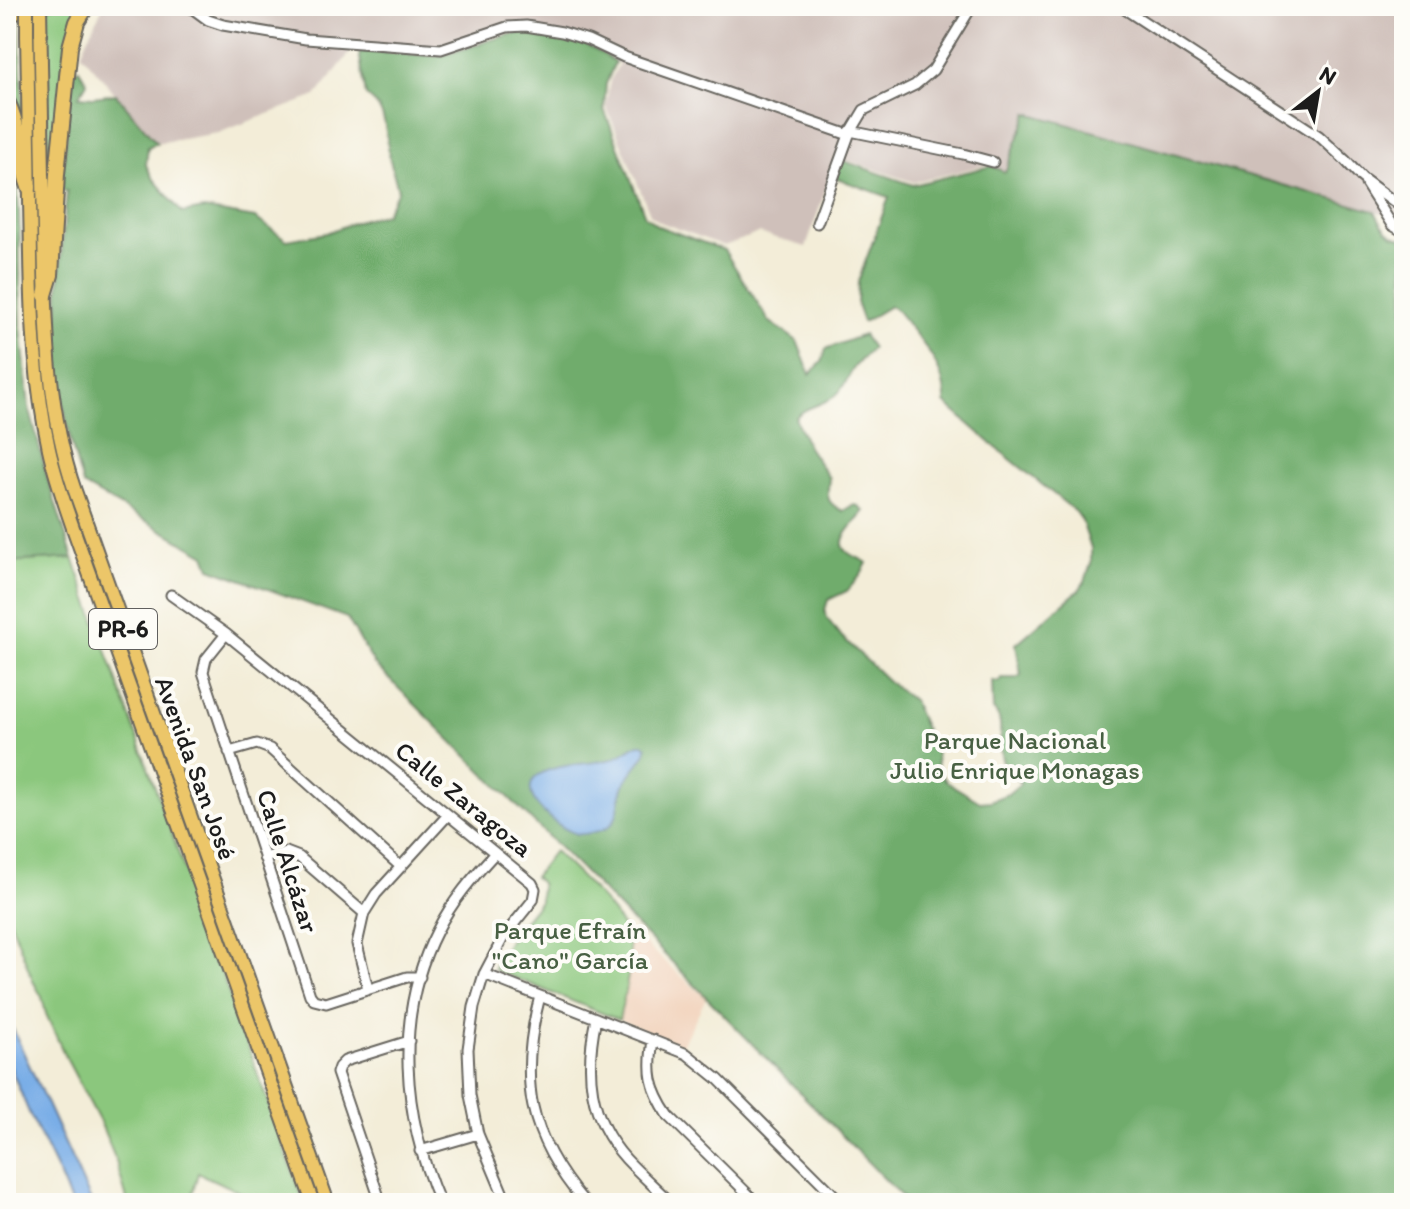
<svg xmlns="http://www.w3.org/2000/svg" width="1410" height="1209" font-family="Itim,sans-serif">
<rect width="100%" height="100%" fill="#fdfcf7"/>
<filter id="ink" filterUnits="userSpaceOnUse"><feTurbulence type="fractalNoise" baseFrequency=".0125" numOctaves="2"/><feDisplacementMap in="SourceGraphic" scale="16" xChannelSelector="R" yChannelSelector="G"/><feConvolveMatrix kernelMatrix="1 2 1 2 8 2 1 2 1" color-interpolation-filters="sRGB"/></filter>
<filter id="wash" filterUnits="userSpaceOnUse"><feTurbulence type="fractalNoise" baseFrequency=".006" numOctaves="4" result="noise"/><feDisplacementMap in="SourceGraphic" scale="32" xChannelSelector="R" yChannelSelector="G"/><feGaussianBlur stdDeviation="1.8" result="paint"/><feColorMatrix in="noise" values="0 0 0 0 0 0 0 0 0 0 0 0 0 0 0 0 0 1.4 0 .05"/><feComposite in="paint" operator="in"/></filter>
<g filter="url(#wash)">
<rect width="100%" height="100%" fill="#f3edd8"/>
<!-- built -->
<path fill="#f2d4be" d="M622 924 706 998 682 1045 619 1020 626 981 627 937Z"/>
<!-- industrial -->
<path fill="#cfc0ba" d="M103 6H1404V219L1028 114 1005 172 990 164 914 182 837 157 806 247 759 233 724 246 660 222 650 214 606 106 610 81 619 64 596 46 561 35 532 31 506 32 443 53 353 49 316 96 218 133 157 143 81 53Z"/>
<!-- green -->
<path fill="#8bc77d" stroke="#54724c" stroke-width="2" d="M53 6H82L54 167 47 198V9Z
M19 21 23 116 20 118 6 92V26Z
M73 558 304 1203H264L198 1173 190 1203H128L115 1158 101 1124 66 1058 46 1014 42 997 33 981 6 909V562Z
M554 851C574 871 621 913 627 938 634 964 624 995 619 1020L495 970 494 967 512 935 540 901 541 884 534 877Z"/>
<!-- forest -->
<path fill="#70ac6c" stroke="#466444" stroke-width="2" d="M520 33C557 33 585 39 615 62L606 84 604 109 645 216 658 226 724 250 769 321 797 341 810 374 822 362 826 349 863 335 872 348C866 355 859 361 854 368 847 378 844 389 835 396 822 406 805 406 795 418L808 447 829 478C828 495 823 501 843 511L853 505 859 506 864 511C858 523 830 541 850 554 855 557 862 559 867 563L860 576 847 591 828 600 825 610 827 618 838 633 889 682 913 701 936 755 938 771 947 782 980 802 990 801 1008 794 1021 783C1016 778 1007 771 1004 765 995 746 1007 721 993 710L992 681 999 682 1001 678H1016L1021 675 1016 644 1079 590 1085 581 1091 564V548L1081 519 1076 512 994 446 945 403C947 366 918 338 897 311L890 306 863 322 857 305 858 282 889 197 835 178 841 160 913 185 991 166 1005 172 1028 113 1375 211C1382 225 1387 236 1404 238V1203H908L580 868 374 664 347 618 210 568 205 555 83 485C74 455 66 426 62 395 53 327 61 258 67 191L61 190 72 72 79 69 87 82 79 96 93 97 116 94 157 143 148 147 146 165 152 177 182 213 204 209 255 218 287 240 326 233 363 219 385 214 398 191C396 180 392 170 390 159 385 136 389 109 366 96L359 51 435 56C464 52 490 37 520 33Z
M6 108 13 130 19 212 21 327 29 407 48 480 73 558 6 562Z"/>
<!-- water -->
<path fill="#7aaee7" stroke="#4b6582" stroke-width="2" d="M639 744H643L647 747 646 753C640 764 630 772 625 783 616 800 622 824 602 830 595 832 586 835 578 834 561 831 517 797 535 778 550 763 591 765 612 759 621 756 630 748 639 744Z
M6 1014 92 1203H71L60 1177 30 1115 6 1057Z"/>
</g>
<g filter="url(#ink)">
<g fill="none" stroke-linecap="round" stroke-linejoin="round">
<!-- minor casing -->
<g stroke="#67655e" stroke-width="13">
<path id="minor" d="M189 6 208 20 223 25 306 39 441 49 507 27 526 26 562 32 588 40 624 57 849 135
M1120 6 1319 136 1345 160 1362 178 1404 209
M850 131 963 154 993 162
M1366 184 1392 225 1404 232
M817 223 849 135 864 110 915 85 933 70 972 6
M171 595 226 634 532 883 535 889 533 900 504 936 484 974 474 1007 468 1049 470 1095 478 1134 503 1194 509 1203
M226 634 206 659 203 672 310 995 314 1000 326 1003 407 977H420
M229 752 257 744 270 749 401 867
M264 858 286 852 299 857 364 913
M484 974 687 1054 718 1079 842 1203
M368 989 357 944 364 913 376 894 448 815
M540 996C518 1081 528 1136 585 1203
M596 1018C585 1070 588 1117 626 1159 640 1174 656 1188 671 1203
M653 1040C648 1072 650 1088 669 1116L757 1203
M420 1151 478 1134
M381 1203 337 1073 339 1067 345 1061 409 1041
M440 1203C403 1117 393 1017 437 931 452 901 473 877 495 853"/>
</g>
<!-- major casing -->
<g stroke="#67655e" stroke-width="16">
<path id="major" d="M40 6C42 81 42 157 44 232 46 320 46 407 75 491L328 1203
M27 36C28 109 29 182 31 255 32 321 35 385 49 449 56 481 67 511 78 542L313 1203"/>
</g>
<!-- highway casing -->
<g stroke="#67655e" stroke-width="18">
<path id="highway" d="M6 16 30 6
M6 99C21 127 18 158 29 187
M45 295 51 275 57 174 70 47 77 22 87 6"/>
</g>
<!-- minor -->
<use href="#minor" stroke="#fff" stroke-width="9"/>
<!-- major -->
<use href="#major" stroke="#ecc669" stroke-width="12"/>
<!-- highway -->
<use href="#highway" stroke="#ecc669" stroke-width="14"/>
<!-- major-bridge casing -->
<g stroke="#67655e" stroke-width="16" stroke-linecap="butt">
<path id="major-bridge" d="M27 6V36"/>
</g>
<!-- major-bridge -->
<use href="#major-bridge" stroke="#ecc669" stroke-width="12"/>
</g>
</g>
<g text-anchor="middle" stroke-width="8" stroke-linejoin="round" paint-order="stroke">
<!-- shield labels -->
<rect fill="#fdfcf7" stroke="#605f5e" stroke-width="2" x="89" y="609" width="68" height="40" rx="6"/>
<g font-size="24" font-weight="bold" fill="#1c1c1c">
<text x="123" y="637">PR-6</text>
</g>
<!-- park labels -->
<g font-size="26" fill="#486043" stroke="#fdfcf7">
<text x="1015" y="749">Parque Nacional<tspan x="1015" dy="30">Julio Enrique Monagas</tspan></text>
<text x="570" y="939">Parque Efraín<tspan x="570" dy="30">"Cano" García</tspan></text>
</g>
<!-- street labels -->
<g font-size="26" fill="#1c1c1c" stroke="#fdfcf7">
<text transform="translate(196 768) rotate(70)" y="9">Avenida San José</text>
<text transform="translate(464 799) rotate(39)" y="9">Calle Zaragoza</text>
<text transform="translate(288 861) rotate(72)" y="9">Calle Alcázar</text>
</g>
</g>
<!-- margin -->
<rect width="1410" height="1209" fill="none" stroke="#fdfcf7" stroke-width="32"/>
<!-- north arrow -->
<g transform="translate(1318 92) rotate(31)" stroke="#fdfcf7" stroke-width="6" paint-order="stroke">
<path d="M0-6L14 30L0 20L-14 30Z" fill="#1c1c1c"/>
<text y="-12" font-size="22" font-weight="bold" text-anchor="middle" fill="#1c1c1c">N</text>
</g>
</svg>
